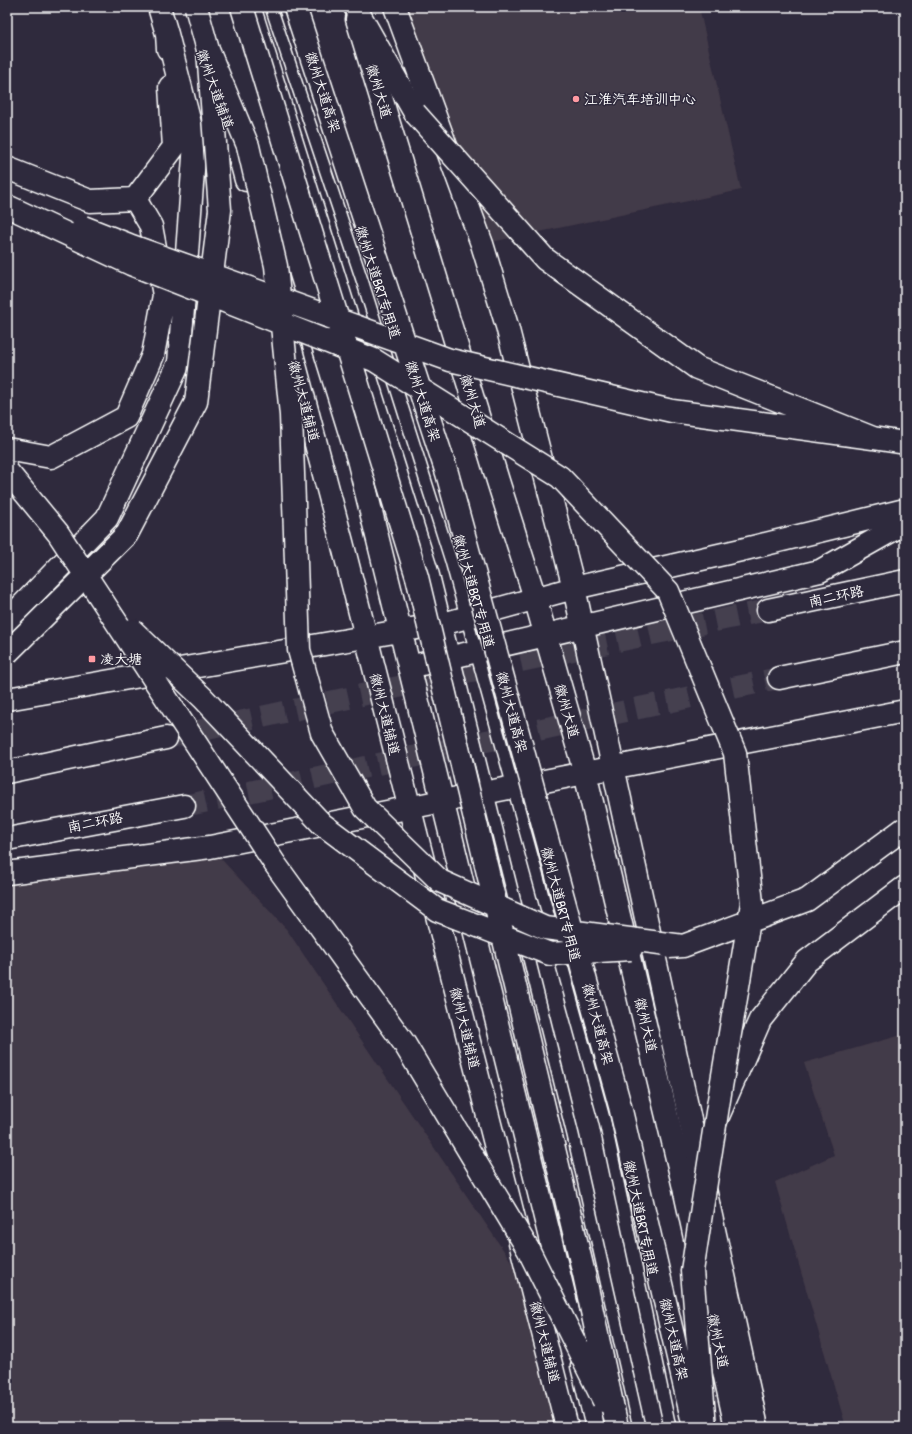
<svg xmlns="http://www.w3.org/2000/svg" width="912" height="1434" font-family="'Patrick Hand','LXGW WenKai TC',sans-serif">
<rect width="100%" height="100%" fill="#2f2a3d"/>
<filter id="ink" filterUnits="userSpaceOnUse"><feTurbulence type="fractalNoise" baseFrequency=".025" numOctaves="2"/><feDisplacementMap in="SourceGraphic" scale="8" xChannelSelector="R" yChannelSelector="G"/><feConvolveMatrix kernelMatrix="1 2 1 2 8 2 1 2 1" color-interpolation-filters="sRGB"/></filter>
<g filter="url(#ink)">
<!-- built -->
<path fill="#433a48" d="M401 7H699L741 190 482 244Z
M210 847 287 930 533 1294 567 1427H7V873Z
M905 1034V1427H846L775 1182 834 1155 804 1063Z"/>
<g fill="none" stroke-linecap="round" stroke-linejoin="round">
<!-- highway-tunnel -->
<path stroke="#443f50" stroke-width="22" stroke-dasharray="22 11" stroke-linecap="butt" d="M166 738 462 673 768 610
M184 806 779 678"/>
<!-- lane casing -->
<g stroke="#fff" stroke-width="14">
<path id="lane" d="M255 7 433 573 573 1135 639 1427
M271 7 362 280 451 561 605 1122 670 1427"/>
</g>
<!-- secondary casing -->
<g stroke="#fff" stroke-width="25">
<path id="secondary" d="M395 7 482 244 507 326 574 588 757 1427
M226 117 239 154 246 180
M291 350 342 542 567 1427
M7 699 446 623 574 588 741 550 905 510
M7 873 210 847 585 773 905 711"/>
</g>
<!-- primary casing -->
<g stroke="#fff" stroke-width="25">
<path id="primary" d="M219 7 358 459 572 1327
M357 19 498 481 535 598 585 773 685 1192 736 1427
M409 667 820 571 905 523
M582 1366 597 1427"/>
</g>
<!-- highway casing -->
<g stroke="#fff" stroke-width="25">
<path id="highway" d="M159 7 167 34 168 49
M355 7 415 113
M7 168 90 201 135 199 174 147 170 87
M7 449 51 457 126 417 153 355 164 295 151 226 135 199
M768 610 905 581
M7 621 107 518 179 363 195 143 167 34
M779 678 905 652
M7 772 166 738
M7 839 184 806
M685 1192 760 1020 807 961 905 887"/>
</g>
<!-- lane -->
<use href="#lane" stroke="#2f2a3d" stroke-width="11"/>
<!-- secondary -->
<use href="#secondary" stroke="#2f2a3d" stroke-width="22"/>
<!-- primary -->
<use href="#primary" stroke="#2f2a3d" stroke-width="22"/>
<!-- highway -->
<use href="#highway" stroke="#2f2a3d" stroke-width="22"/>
<!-- highway-bridge casing -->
<g stroke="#fff" stroke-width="25" stroke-linecap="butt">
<path id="highway-bridge" d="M242 7 417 577 584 1274 617 1427
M295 7 447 473 620 1106 694 1427
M208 50 248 146 276 266 291 415 299 650 322 733 365 808 440 881 545 928 683 946
M415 113 545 259 697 368 873 438 905 443
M7 206 131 264 374 360 560 477 668 591 735 753 752 903 721 1087 692 1271 705 1427
M83 227 129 245 450 360 672 411 873 438
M7 471 58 533 275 864 404 1043 528 1249 604 1401
M132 630 203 698 322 824 437 910 550 954 631 949
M7 653 127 534 196 402 220 210 208 50 196 7
M669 947 683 946 807 900 905 828"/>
</g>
<!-- highway-bridge -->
<use href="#highway-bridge" stroke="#2f2a3d" stroke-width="22"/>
</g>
</g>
<!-- markers -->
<g fill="#ff9aa2" stroke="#2f2a3d" stroke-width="1.5">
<circle cx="576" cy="99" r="4"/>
<rect x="88" y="655" width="8" height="8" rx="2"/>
</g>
<g text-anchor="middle" stroke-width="3" stroke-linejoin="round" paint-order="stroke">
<!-- street labels -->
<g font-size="14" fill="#fff" stroke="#2f2a3d">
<text transform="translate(215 89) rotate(70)" y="5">徽州大道辅道</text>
<text transform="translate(379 91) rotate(73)" y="5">徽州大道</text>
<text transform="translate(323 92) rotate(72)" y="5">徽州大道高架</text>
<text transform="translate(378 282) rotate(72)" y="5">徽州大道BRT专用道</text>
<text transform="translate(304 401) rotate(75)" y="5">徽州大道辅道</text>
<text transform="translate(423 401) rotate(72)" y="5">徽州大道高架</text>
<text transform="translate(473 401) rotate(73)" y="5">徽州大道</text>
<text transform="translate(474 591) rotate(74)" y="5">徽州大道BRT专用道</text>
<text transform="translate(836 596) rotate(-12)" y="5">南二环路</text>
<text transform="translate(567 711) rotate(74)" y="5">徽州大道</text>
<text transform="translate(512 712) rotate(75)" y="5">徽州大道高架</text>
<text transform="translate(385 714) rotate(76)" y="5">徽州大道辅道</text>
<text transform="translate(95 822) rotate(-11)" y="5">南二环路</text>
<text transform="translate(561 904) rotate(75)" y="5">徽州大道BRT专用道</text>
<text transform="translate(598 1024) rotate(75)" y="5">徽州大道高架</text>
<text transform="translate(646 1025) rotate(77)" y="5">徽州大道</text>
<text transform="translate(465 1028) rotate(76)" y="5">徽州大道辅道</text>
<text transform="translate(641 1218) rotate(78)" y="5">徽州大道BRT专用道</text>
<text transform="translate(674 1339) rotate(77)" y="5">徽州大道高架</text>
<text transform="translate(718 1341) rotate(78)" y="5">徽州大道</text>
<text transform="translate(545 1342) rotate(76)" y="5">徽州大道辅道</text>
</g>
<!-- poi labels -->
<g font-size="14" fill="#fff" stroke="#2f2a3d" text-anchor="start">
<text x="584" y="104">江淮汽车培训中心</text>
<text x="100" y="664">凌大塘</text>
</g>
</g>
<!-- margin -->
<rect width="912" height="1434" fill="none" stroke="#2f2a3d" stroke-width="24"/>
<rect x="12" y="12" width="888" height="1410" fill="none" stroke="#fff" stroke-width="1.5" filter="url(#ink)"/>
</svg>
